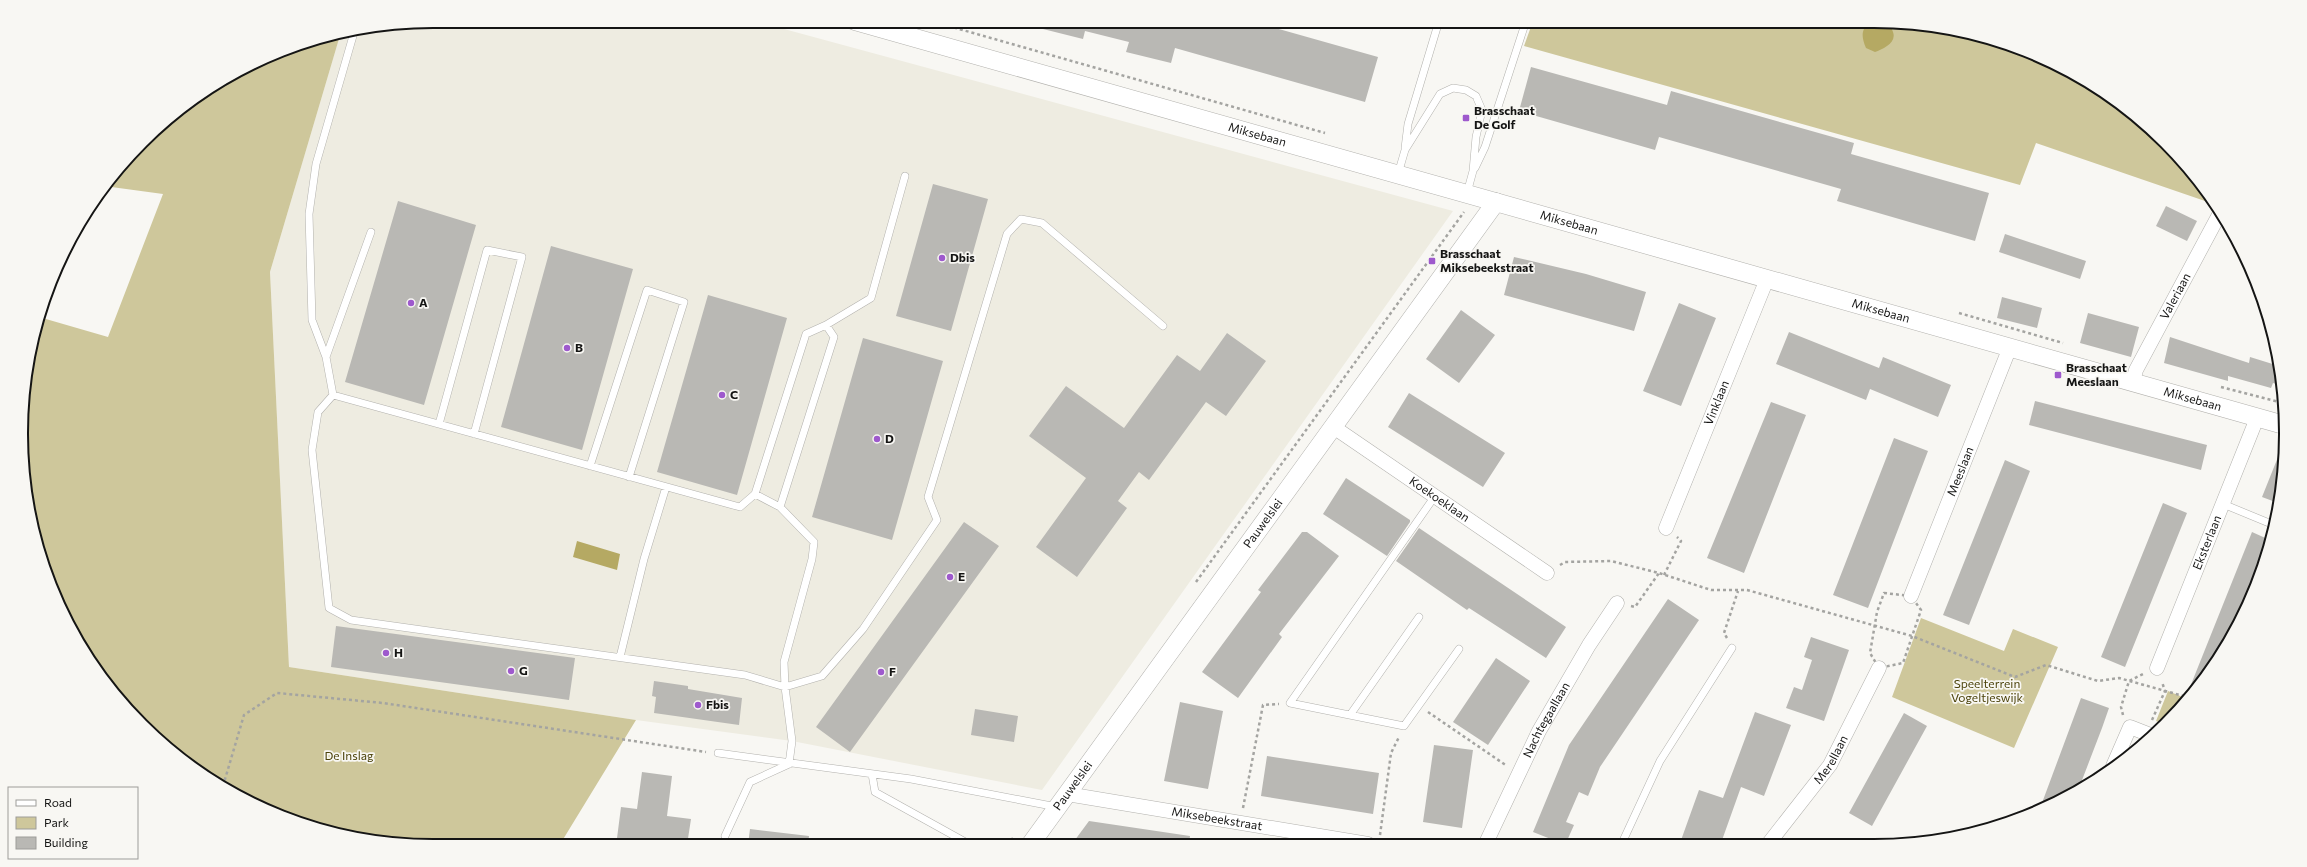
<svg xmlns="http://www.w3.org/2000/svg" width="2307" height="867" font-family="Commissioner,sans-serif">
<rect width="100%" height="100%" fill="#f8f7f3"/>
<!-- built -->
<path fill="#eeece1" d="M433 21H755L1453 211 1042 790 792 741 636 720 289 667 270 272 341 32 353 29Z"/>
<!-- green -->
<path fill="#cec79b" d="M1533 21H1873L1980 35 2056 64 2125 106 2184 162 2208 195 2205 201 2036 143 2020 185 1524 46Z
M341 32 270 272 289 667 636 720 559 846H434L327 832 251 804 183 761 142 725 90 662 52 591 29 514 21 434 25 379 39 317 108 337 163 194 104 186 162 123 227 76 301 43Z
M1921 618 2004 651 2013 629 2058 647 2014 748 1892 697Z
M2168 691 2185 698 2163 724 2156 721Z"/>
<!-- water -->
<path fill="#b5a963" d="M1870 21 1889 23C1890 26 1892 29 1893 32 1897 43 1883 49 1875 52L1866 48C1861 36 1861 30 1870 21Z
M577 541 620 554 617 570 573 557Z"/>
<!-- building -->
<path fill="#b9b8b4" d="M1032 21H1251L1378 57 1365 102 1175 48 1171 63 1126 52 1129 42 1085 31 1083 39 1031 26Z
M1531 67 1667 105 1671 91 1854 143 1851 154 1989 193 1975 241 1837 201 1841 189 1659 137 1655 150 1519 111Z
M933 184 988 199 951 331 896 316Z
M398 201 476 225 424 405 345 382Z
M2166 206 2197 221 2187 241 2156 226Z
M2005 234 2086 261 2080 279 1999 252Z
M551 246 633 269 582 450 501 427Z
M1514 257 1586 274 1646 292 1634 331 1504 295Z
M708 295 787 318 737 495 657 472Z
M2002 297 2042 308 2037 328 1997 318Z
M1679 303 1716 318 1681 406 1643 391Z
M1461 310 1495 335 1459 383 1426 359Z
M2088 313 2139 327 2131 357 2080 343Z
M1789 332 1879 368 1883 357 1951 385 1938 417 1870 389 1866 400 1776 364Z
M1227 333 1266 361 1226 416 1206 402 1149 480 1139 472 1118 501 1127 508 1077 577 1036 547 1086 478 1029 436 1066 386 1124 428 1177 355 1200 371Z
M2170 337 2249 363 2250 357 2279 366 2283 386 2273 383 2271 388 2228 376V381L2164 363Z
M863 338 943 361 892 540 812 517Z
M1409 393 1505 453 1483 487 1388 427Z
M2035 401 2207 445 2201 470 2029 425Z
M1771 402 1806 415 1744 573 1707 558Z
M1894 438 1928 451 1868 608 1833 595Z
M2280 452 2285 454V461L2278 503 2262 497Z
M2005 460 2030 471 1969 625 1943 615Z
M1346 478 1410 520V522L1387 556 1323 514Z
M2163 503 2187 513 2125 667 2101 657Z
M964 522 999 546 850 752 816 727Z
M1419 528 1566 627 1546 658 1469 608 1467 610 1396 561Z
M1302 532H1307L1339 556 1279 634 1282 637 1238 698 1202 672 1261 592 1258 590Z
M2252 532 2272 541 2244 616 2217 662 2190 693 2188 692Z
M1668 599 1699 620 1600 767 1588 796 1579 792 1566 822 1574 825 1566 843H1561L1533 832 1569 745Z
M336 626 575 658 569 700 331 667Z
M1811 637 1849 650 1824 721 1786 708 1794 687 1802 690 1812 660 1804 657Z
M1496 658 1530 681 1488 745 1453 722Z
M654 681 688 686V689L742 698 739 725 654 713 656 697 652 696Z
M2081 698 2109 708 2102 728 2079 788 2056 804 2039 811Z
M1180 702 1223 711 1208 789 1164 781Z
M975 709 1018 716 1014 742 971 735Z
M1755 712 1791 725 1764 796 1741 787 1721 843H1680L1699 790 1723 798Z
M1904 713 1927 726 1872 826 1849 813Z
M1434 745 1473 750 1462 828 1423 822Z
M1267 756 1379 773 1373 814 1261 796Z
M642 772 672 776 667 816 691 819 687 845 616 846 621 807 637 809Z
M1089 821 1190 836 1189 844H1072Z
M750 829 809 836 808 845H748Z"/>
<g fill="none" stroke-linecap="round" stroke-linejoin="round">
<!-- service casing -->
<g stroke="#b2b1ad" stroke-width="8">
<path id="service" d="M1405 148 1408 124 1439 21
M1475 168 1485 147 1526 21
M1398 174 1405 150 1440 94 1453 88 1466 90 1476 96 1482 110 1476 137 1473 171 1467 193
M326 357 312 320 309 214 316 164 355 29
M333 395 326 357 371 232
M439 424 487 250 522 257 474 434
M590 466 647 290 684 302 629 477
M755 494 740 507 333 395 318 412 312 450 329 608 351 620 745 675 785 687 784 662 812 559 814 542 780 507 834 337 826 325 871 298 905 176
M1435 496 1290 703 1404 726 1459 649
M2223 504 2274 525
M780 507 755 494 806 334 826 325
M620 657 644 559 666 487
M1350 715 1419 617
M718 753 911 779 1057 807
M789 764 792 741 785 687 822 676 863 629 937 520 928 497 1007 234 1021 219 1042 223 1163 326
M872 774 875 792 969 844
M725 836 750 782 789 764
M1622 843 1660 761 1732 648"/>
</g>
<!-- minor casing -->
<g stroke="#b2b1ad" stroke-width="15">
<g id="minor">
<path id="s1" d="M2133 382 2136 370 2220 213"/>
<path id="s2" d="M1332 426 1547 573"/>
<path id="s3" d="M1666 528 1767 279"/>
<path id="s4" d="M1911 596 2010 347"/>
<path id="s5" d="M2157 668 2257 418"/>
<path d="M2113 766 2130 727 2153 736"/>
<path id="s6" d="M1067 794 1368 844"/>
<path id="s7" d="M1486 843 1539 731 1589 645 1617 603"/>
<path id="s8" d="M1769 843 1830 765 1879 668"/>
</g>
</g>
<!-- tertiary casing -->
<g stroke="#b2b1ad" stroke-width="19">
<g id="tertiary">
<path id="s9" d="M855 21 2284 425"/>
<path id="s10" d="M1030 845 1496 202"/>
</g>
</g>
<!-- path -->
<path stroke="#a4a4a1" stroke-width="2.5" stroke-dasharray="3 3" stroke-linecap="butt" d="M931 21 1325 133
M1959 313 2063 343
M2221 387 2283 403
M1560 565 1565 562 1611 561 1659 573 1711 590H1747L1912 636 2015 677 2046 665 2098 681 2119 678 2187 697
M1664 575 1681 541 1677 537
M1196 582 1464 212
M1884 593 1911 596 1921 610 1903 663 1879 668 1870 653 1877 612Z
M1631 606 1635 607 1659 573
M1727 638 1724 633 1738 591
M1428 712 1507 766
M2123 715 2121 707 2129 681 2143 674
M2152 720 2165 691 2162 682
M223 786 244 715 277 693 383 703 706 752
M1243 808 1263 705 1279 704
M1380 835 1391 753 1399 737
M1008 845 1013 838"/>
<!-- service -->
<use href="#service" stroke="#fff" stroke-width="7"/>
<!-- minor -->
<use href="#minor" stroke="#fff" stroke-width="14"/>
<!-- tertiary -->
<use href="#tertiary" stroke="#fff" stroke-width="18"/>
</g>
<!-- markers -->
<g fill="#9e59cd" stroke="#f8f7f3" stroke-width="1.5">
<rect x="1462" y="114" width="8" height="8" rx="2"/>
<circle cx="942" cy="258" r="4"/>
<rect x="1428" y="257" width="8" height="8" rx="2"/>
<circle cx="411" cy="303" r="4"/>
<circle cx="567" cy="348" r="4"/>
<rect x="2054" y="371" width="8" height="8" rx="2"/>
<circle cx="722" cy="395" r="4"/>
<circle cx="877" cy="439" r="4"/>
<circle cx="950" cy="577" r="4"/>
<circle cx="386" cy="653" r="4"/>
<circle cx="511" cy="671" r="4"/>
<circle cx="881" cy="672" r="4"/>
<circle cx="698" cy="705" r="4"/>
</g>
<g text-anchor="middle" stroke-width="3.5" stroke-linejoin="round" paint-order="stroke">
<!-- poi labels -->
<g font-size="12" font-weight="bold" fill="#151514" stroke="#f8f7f3" text-anchor="start">
<text x="1474" y="115">Brasschaat<tspan x="1474" dy="14">De Golf</tspan></text>
<text x="1440" y="258">Brasschaat<tspan x="1440" dy="14">Miksebeekstraat</tspan></text>
<text x="950" y="262">Dbis</text>
<text x="419" y="307">A</text>
<text x="575" y="352">B</text>
<text x="2066" y="372">Brasschaat<tspan x="2066" dy="14">Meeslaan</tspan></text>
<text x="730" y="399">C</text>
<text x="885" y="443">D</text>
<text x="958" y="581">E</text>
<text x="394" y="657">H</text>
<text x="519" y="675">G</text>
<text x="889" y="676">F</text>
<text x="706" y="709">Fbis</text>
</g>
<!-- street labels -->
<g font-size="12" fill="#151514" stroke="#f8f7f3">
<text dy="4" stroke="none"><textPath href="#s9" startOffset="418">Miksebaan</textPath></text>
<text dy="4" stroke="none"><textPath href="#s9" startOffset="742">Miksebaan</textPath></text>
<text dy="4" stroke="none"><textPath href="#s1" startOffset="96">Valeriaan</textPath></text>
<text dy="4" stroke="none"><textPath href="#s9" startOffset="1066">Miksebaan</textPath></text>
<text dy="4" stroke="none"><textPath href="#s9" startOffset="1390">Miksebaan</textPath></text>
<text dy="4" stroke="none"><textPath href="#s3" startOffset="135">Vinklaan</textPath></text>
<text dy="4" stroke="none"><textPath href="#s4" startOffset="134">Meeslaan</textPath></text>
<text dy="4" stroke="none"><textPath href="#s2" startOffset="130">Koekoeklaan</textPath></text>
<text dy="4" stroke="none"><textPath href="#s10" startOffset="397">Pauwelslei</textPath></text>
<text dy="4" stroke="none"><textPath href="#s5" startOffset="135">Eksterlaan</textPath></text>
<text dy="4" stroke="none"><textPath href="#s7" startOffset="137">Nachtegaallaan</textPath></text>
<text dy="4" stroke="none"><textPath href="#s8" startOffset="104">Merellaan</textPath></text>
<text dy="4" stroke="none"><textPath href="#s10" startOffset="73">Pauwelslei</textPath></text>
<text dy="4" stroke="none"><textPath href="#s6" startOffset="152">Miksebeekstraat</textPath></text>
</g>
<!-- park labels -->
<g font-size="12" fill="#4c430b" stroke="#f8f7f3">
<text x="1987" y="688">Speelterrein<tspan x="1987" dy="14">Vogeltjeswijk</tspan></text>
<text x="349" y="760">De Inslag</text>
</g>
</g>
<!-- crop -->
<path d="M0 0H2307V867H0ZM433 28H1874A405 405 0 0 1 2279 433V434A405 405 0 0 1 1874 839H433A405 405 0 0 1 28 434V433A405 405 0 0 1 433 28Z" fill="#f8f7f3" fill-rule="evenodd"/>
<path fill="none" stroke="#151514" stroke-width="2" d="M433 28H1874A405 405 0 0 1 2279 433V434A405 405 0 0 1 1874 839H433A405 405 0 0 1 28 434V433A405 405 0 0 1 433 28Z"/>
<!-- legend -->
<rect x="8" y="787" width="130" height="72" fill="#f8f7f3" stroke="#9d9d9a"/>
<rect x="16" y="800" width="20" height="6" fill="#ffffff" stroke="#9d9d9a"/>
<text x="44" y="807" font-size="12" fill="#151514">Road</text>
<rect x="16" y="817" width="20" height="12" fill="#cec79b" stroke="#9d9d9a"/>
<text x="44" y="827" font-size="12" fill="#151514">Park</text>
<rect x="16" y="837" width="20" height="12" fill="#b9b8b4" stroke="#9d9d9a"/>
<text x="44" y="847" font-size="12" fill="#151514">Building</text>
</svg>
